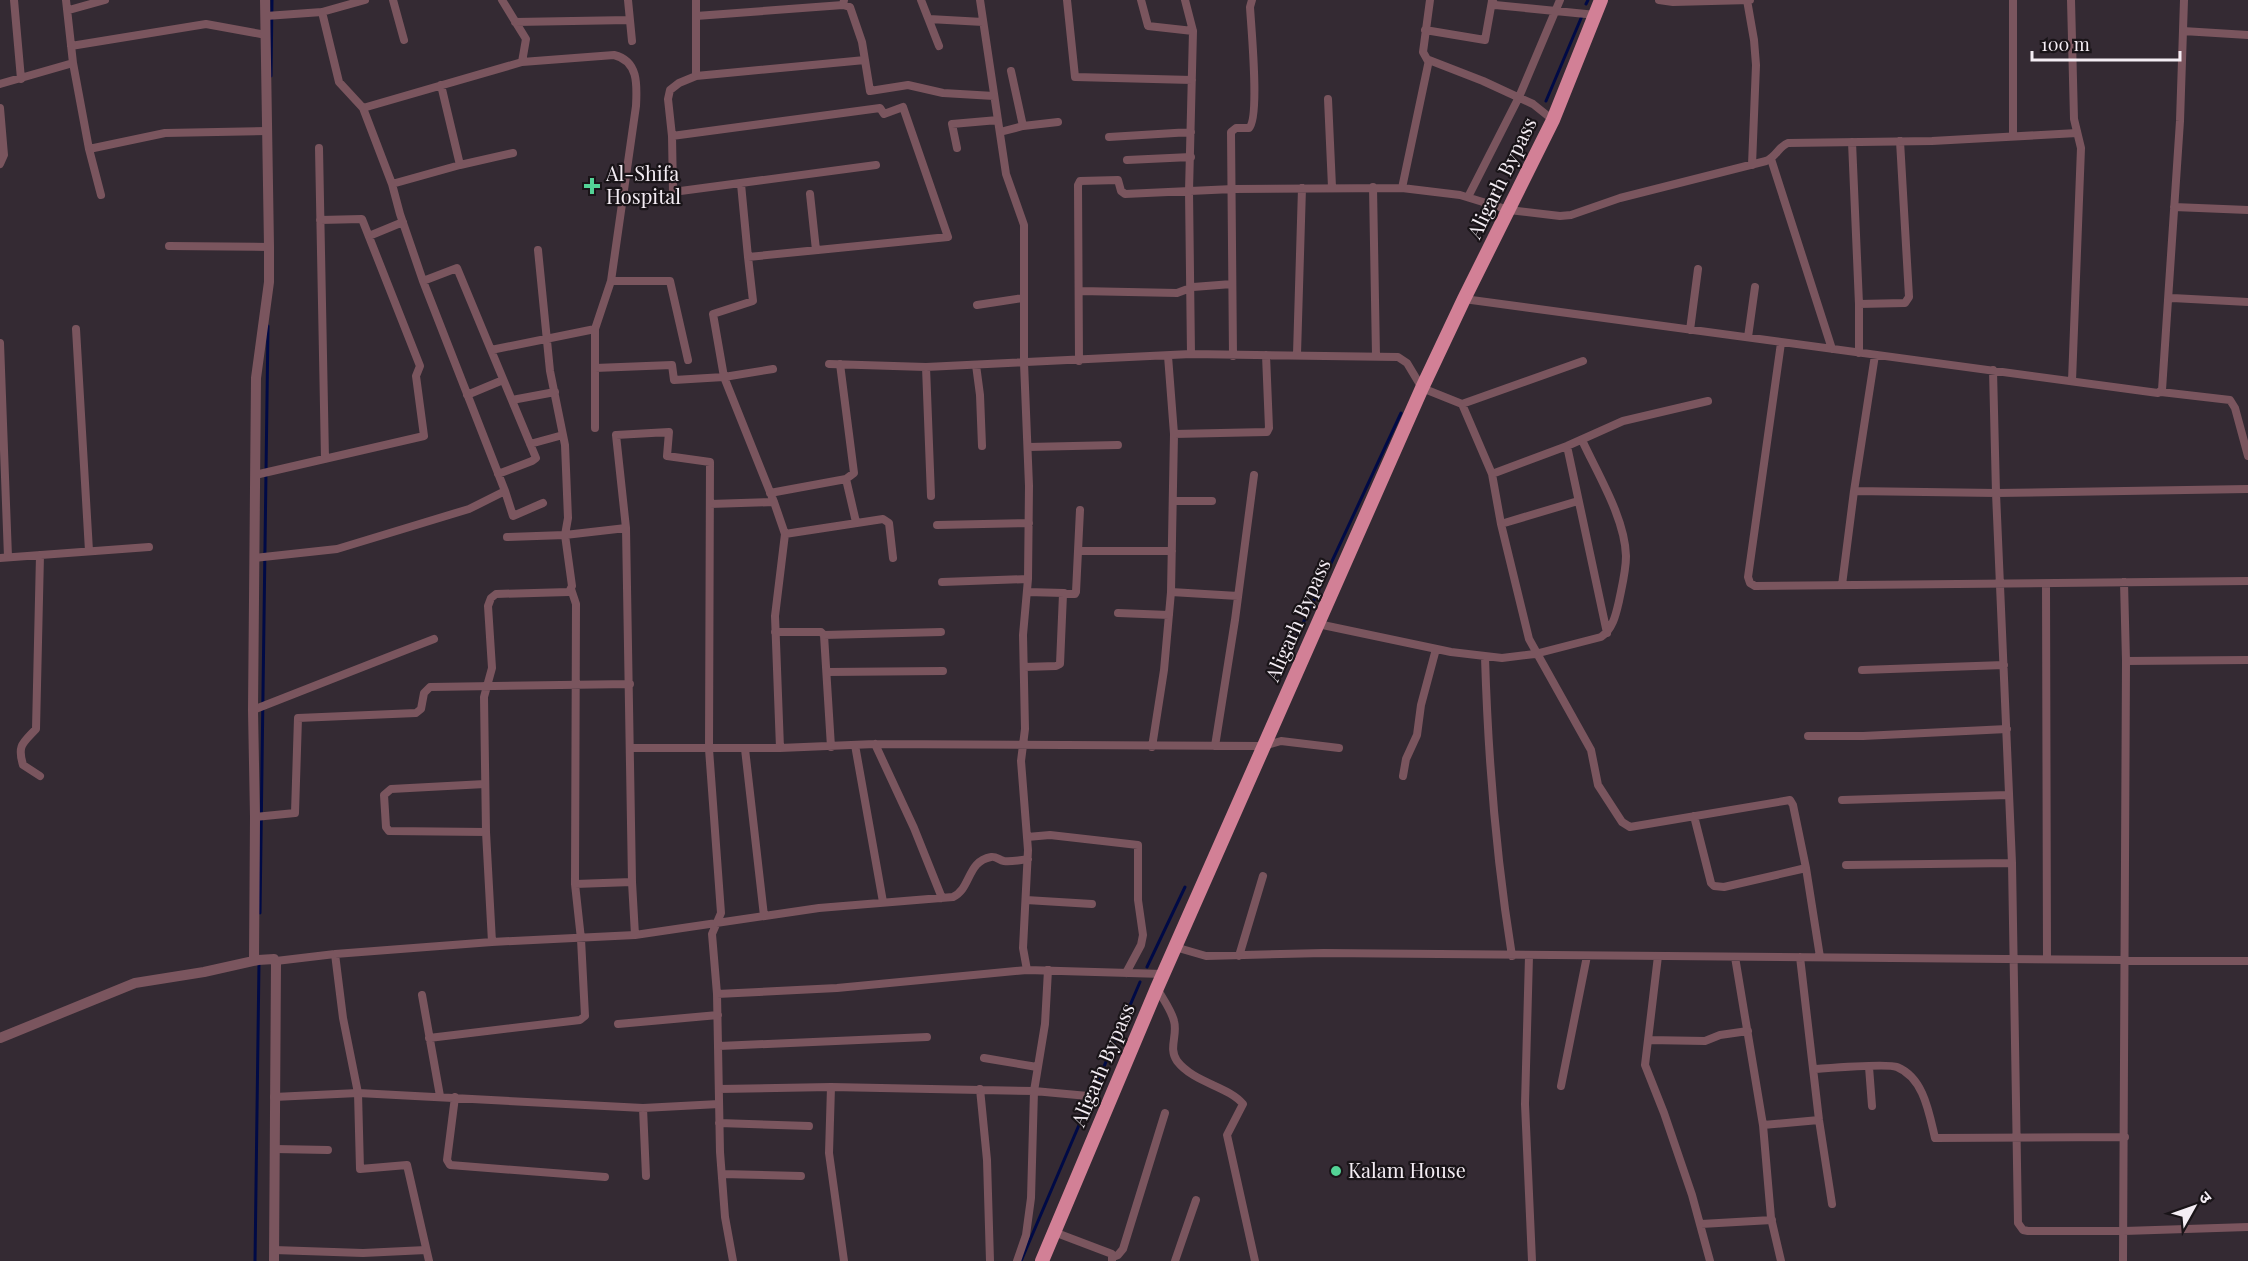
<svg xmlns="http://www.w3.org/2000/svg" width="2248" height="1261" font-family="'Playfair Display','Noto Sans Devanagari',serif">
<rect width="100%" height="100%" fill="#342a33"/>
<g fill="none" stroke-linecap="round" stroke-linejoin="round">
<!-- stream -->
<path stroke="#000a46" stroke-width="3" d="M1586 4 1588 0
M271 76 272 0
M1546 101 1582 16
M1279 675 1401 413
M260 913 268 326
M1147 967 1185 887
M255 1261 259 962
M1021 1261 1140 982"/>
<!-- minor -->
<path stroke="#7a555e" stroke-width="8" d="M14 0 21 79
M66 0 73 63 89 149 101 195
M393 0 404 40
M502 0 526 39 522 62 363 108 392 184 400 214 423 281 505 491
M628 0 632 41
M696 0V76L679 83 670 90 668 99 672 136 673 192 876 165
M844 0 843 5 850 7 862 42 870 91 908 85 943 93 994 96
M921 0 939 46
M980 0 1006 174 1024 225V363L1029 486 1028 579 1023 635 1025 729 1021 761 1028 850 1023 948 1027 970
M1067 0 1075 77 1192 80
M1141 0 1148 26 1193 31
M1185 0 1193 31 1189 191 1191 354
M1492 0 1495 5 1596 15
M1659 0 1673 2 1750 0
M1747 0 1754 40 1756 65 1752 165
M2013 0V136
M2071 0 2074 119 2081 148 2072 381
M69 10 105 0
M322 12 339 82 363 108
M266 16 322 12 365 0
M696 16 843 5
M929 19 983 22
M515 22 630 20
M1425 30 1485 40 1492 1
M2183 31 2248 35
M71 46 206 24 266 35
M1428 61 1423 52 1430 0
M522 62 614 55C639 61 637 86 636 106L611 281 595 329V428
M1011 71 1023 126
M696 76 865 60
M0 84 73 63
M441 85 460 165 513 153
M1328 99 1332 187
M0 108 4 155 0 164
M1000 132 1023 126 1058 122
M672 136 880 108 884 114 903 107 948 237 748 257 753 301 713 314 724 377 774 502 785 534 775 616 780 748
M1109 137 1191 132
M1852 142 1859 304V353
M319 148 325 459
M957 148 952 124 998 120
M89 149 165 133 267 131
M1771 159 1832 349
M1127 160 1191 157
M392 184 460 165
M741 184 748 257
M1373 187 1376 356
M1402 188 1429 60 1483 81 1533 104 1553 120
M810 194 816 250
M1468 197 1519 97 1560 0
M2174 207 2248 210
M369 236 403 222
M169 246 269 247
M423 281 457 268 491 350 595 329
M611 281H670L688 360
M1080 291 1177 293 1193 287 1232 284
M1464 299 2158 393 2162 390 2168 300 2172 298 2248 302
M2168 300 2180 121 2184 0
M1859 304 1905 303 1909 297 1900 141
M977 305 1023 298
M76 329 89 551
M1690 330 1698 269
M1748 337 1755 287
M0 343 8 557
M1781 343 1748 577 1750 583 1755 586 2248 581
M491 350 536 458 532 461 498 474
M1297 354 1302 188
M1233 356 1231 132 1236 128H1249C1260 118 1251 26 1250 7L1252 0
M1079 361 1078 185 1080 181 1118 180 1121 191 1125 194 1233 189 1402 188 1460 195 1509 210 1560 216 1571 215 1620 198 1766 161C1776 157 1779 146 1788 143L1932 141 2077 133
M829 364 926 367 1191 354 1398 357 1407 363 1422 388 1462 404 1583 361
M976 365 980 395 982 446
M926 367 931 496
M595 368 672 365 674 380 724 377 773 369
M1993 370 1996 493 2012 863 2018 1223 2023 1230 2028 1231H2124L2248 1227
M2161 392 2230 400 2235 408 2248 456
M467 395 503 380
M512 400 555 392
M1462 404 1492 474 1501 524 1529 639 1591 750 1598 785 1622 822 1630 827 1790 800 1793 805 1806 868 1820 957
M1174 434 1267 432 1269 428 1266 355
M530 444 563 435
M1567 446 1607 633
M1028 447 1118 445
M1492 474 1567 446 1623 421 1708 401
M255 475 424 436 416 376 420 366 362 219 320 220
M846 479 856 522
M1854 491 1996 493 2248 489
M770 493 846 479 854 473 840 364
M1173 501H1212
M710 504 774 502
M1501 524 1578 501
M937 525 1029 523
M785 534 883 519 889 523 893 558
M507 537 565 535 568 518 565 445 550 371 538 250
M1079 551H1172
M40 555 36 729C23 743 17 745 23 765L40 776
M0 558 149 547
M254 558 337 549 469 509 505 491 513 516 543 503
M942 582 1028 579
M2046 584 2047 959
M1842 585 1854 491 1875 355
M1027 592 1064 593
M1171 592 1238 596
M1118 613 1169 615
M1318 624 1451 652 1502 658 1535 654 1601 637C1613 629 1616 614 1619 601 1622 586 1626 571 1626 556 1625 518 1597 473 1582 440
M775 632H821L824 635 831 747
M824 635 941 632
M1485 657C1488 757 1496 857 1512 956
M2126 661 2248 660
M1024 667 1056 666 1060 664 1063 594H1075L1076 592 1080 510
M1862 670 2004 665
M827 672 943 671
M253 710 434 639
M1808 736H1863L2007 729
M875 744 914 828 942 898
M855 745 883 902
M1215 746 1235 620 1254 475
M1152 747 1164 670 1171 592 1174 434 1168 356
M630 748H780L875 744 1263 746 1281 741 1339 748
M745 749 764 916
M1403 776 1406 759 1417 735 1421 705 1436 649
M485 784 391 789 384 795 386 827 389 831 486 832
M1842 800 2008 795
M1694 816 1711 883 1714 886 1724 887 1806 868
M255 817 295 813 298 718 416 713 421 709 424 693 430 687 630 684
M1027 837 1050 835 1138 845V900L1143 935 1141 945 1126 973
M1846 865 2012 863
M575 884 632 882
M1026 900 1092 904
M635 935 632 882 626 528 616 435 669 432 667 456 710 462 709 749 721 913 712 934 717 994 720 1152 725 1217 733 1261
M492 942 486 832 484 697 492 668 488 606 491 598 496 594 569 592 572 586 565 535 626 528
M1175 947 1206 956 1324 953 2248 961
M335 954 343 1018 358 1093 360 1169 407 1165 429 1261
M1239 956 1263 876
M1529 956 1525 1104 1532 1261
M1658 956 1645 1065 1664 1113 1692 1195 1710 1261
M1735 957 1763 1125 1771 1218 1781 1261
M1800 957 1819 1120 1832 1204
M276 961 335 954 492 942 635 935 819 908 953 897C971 889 967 861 991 857 996 856 999 860 1004 861 1011 862 1021 860 1028 859
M1157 988C1162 998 1171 1009 1174 1021 1178 1035 1168 1048 1177 1061 1194 1083 1228 1086 1243 1104L1227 1135 1255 1261
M717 994 837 988 1027 970 1163 974
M422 995 440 1096
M618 1024 718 1015
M429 1038 580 1020 585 1016 581 939 575 884 576 604 571 589
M1648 1040 1705 1041 1720 1035 1748 1031
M719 1046 927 1037
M984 1058 1037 1067
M1869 1067 1872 1106
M1814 1069C1829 1068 1888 1063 1897 1067 1924 1078 1929 1113 1935 1138L2125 1137
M1561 1086 1587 956
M719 1089 831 1087
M980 1089 987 1160 990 1261
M274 1097 358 1093 643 1108 719 1104
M455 1097 447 1160 450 1165 605 1177
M643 1108 646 1176
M719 1123 809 1126
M1763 1125 1819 1120
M275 1149 328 1150
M722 1174 801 1176
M1701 1224 1772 1220
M1054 1232 1112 1254V1261
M274 1250 363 1253 426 1250
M1113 1257 1118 1255 1123 1249 1165 1113
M844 1261 829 1153 831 1087 1034 1091 1088 1096
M1017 1261 1026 1235 1031 1198 1034 1091 1045 1024 1048 970
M1175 1261 1196 1200
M2123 1261 2126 661 2124 582"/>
<!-- tertiary -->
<path stroke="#7a555e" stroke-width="10" d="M254 960 255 817 253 710 256 378 269 282V247L265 0
M0 1038 135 983 204 972 258 960 274 959 276 964 274 1261"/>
<!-- trunk -->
<path stroke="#d28096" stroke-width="14" d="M1042 1261 1157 988 1422 388 1464 299 1553 120 1601 0"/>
</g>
<!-- markers -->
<g fill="#53d396" stroke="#191418" stroke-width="2">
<path d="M589 177h6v6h6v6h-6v6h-6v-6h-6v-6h6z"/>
<circle cx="1336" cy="1171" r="6"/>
</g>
<g text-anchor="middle" stroke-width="4.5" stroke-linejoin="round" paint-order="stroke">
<!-- poi labels -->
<g font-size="20" fill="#f4edf4" stroke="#191418" text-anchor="start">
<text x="606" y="181">Al-Shifa<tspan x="606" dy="23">Hospital</tspan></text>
<text x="1348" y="1178">Kalam House</text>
</g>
<!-- street labels -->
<g font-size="20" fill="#f4edf4" stroke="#191418">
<text transform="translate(1502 178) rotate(-64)" y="7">Aligarh Bypass</text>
<text transform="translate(1298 620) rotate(-66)" y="7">Aligarh Bypass</text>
<text transform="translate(1103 1065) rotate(-67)" y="7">Aligarh Bypass</text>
</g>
</g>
<!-- north arrow -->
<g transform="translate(2194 1207) rotate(50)" stroke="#191418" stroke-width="4.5" paint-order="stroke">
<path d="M0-4.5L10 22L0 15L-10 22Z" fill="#f4edf4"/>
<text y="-9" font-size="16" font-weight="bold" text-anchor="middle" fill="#f4edf4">उ</text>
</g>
<!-- scale -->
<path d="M2032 51v9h148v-9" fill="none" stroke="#f4edf4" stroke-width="3"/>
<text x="2041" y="51" font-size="18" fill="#f4edf4" stroke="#191418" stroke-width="4.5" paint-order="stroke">100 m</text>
</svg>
